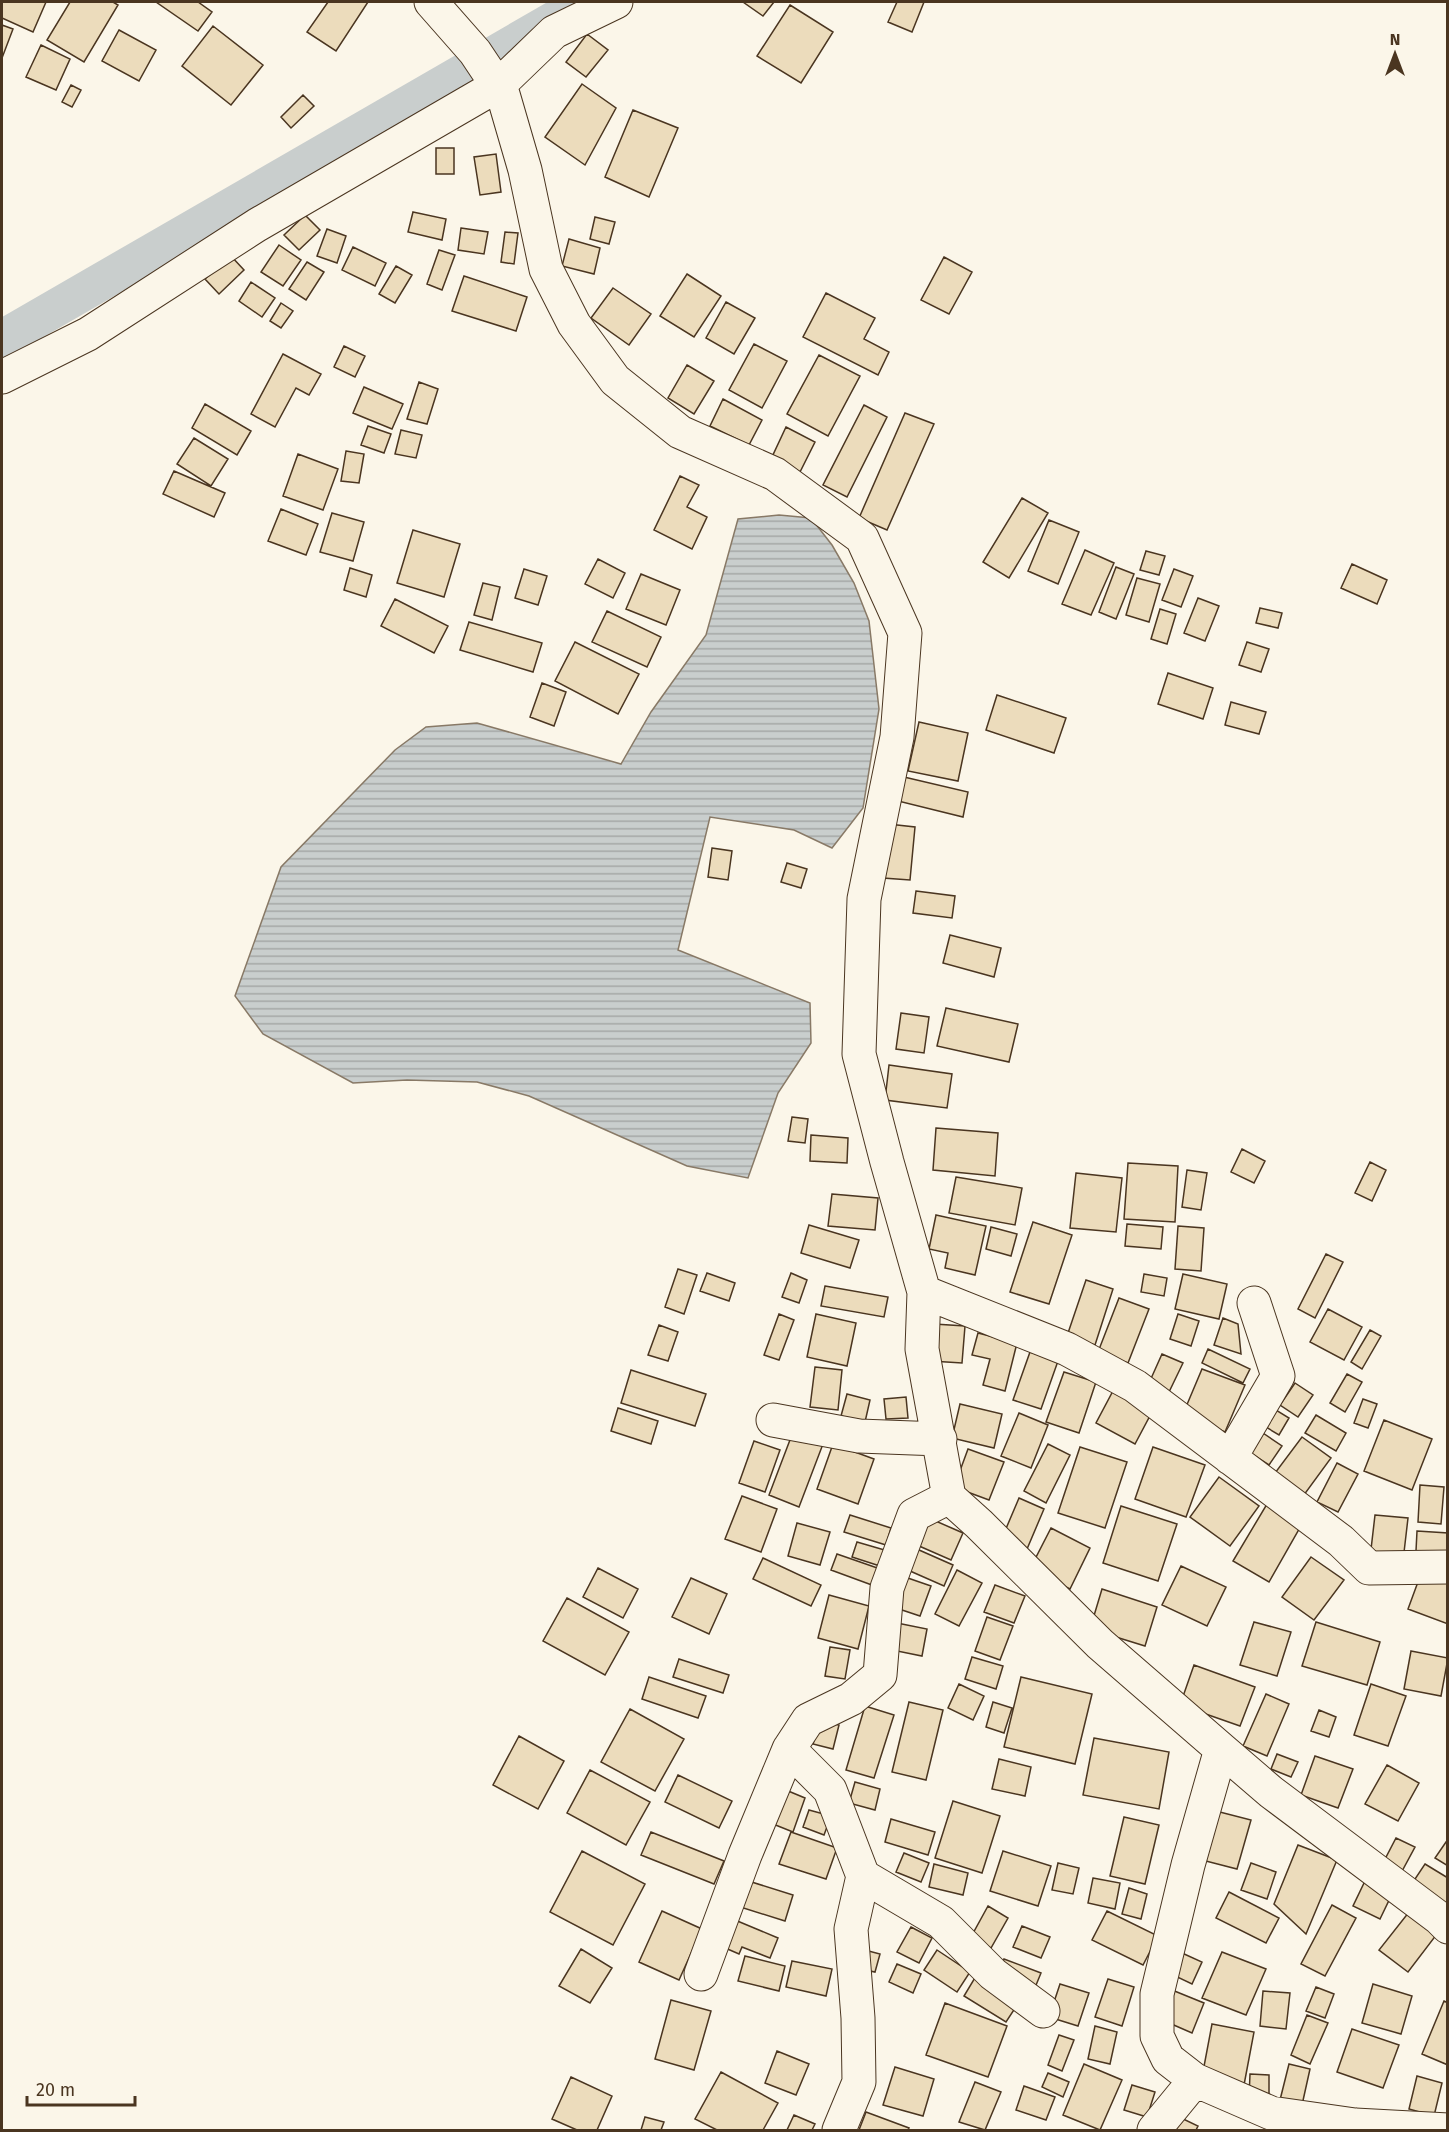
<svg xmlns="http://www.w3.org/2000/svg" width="1449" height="2132" font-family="'Fira Sans',sans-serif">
<defs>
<pattern id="water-rules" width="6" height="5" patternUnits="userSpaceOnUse" patternTransform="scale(1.5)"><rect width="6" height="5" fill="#c9cecd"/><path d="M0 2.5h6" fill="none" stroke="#a5a8a6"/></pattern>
</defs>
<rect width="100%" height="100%" fill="#fbf6e9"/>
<!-- water -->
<path fill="url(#water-rules)" stroke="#887966" stroke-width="1.5" d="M779 515 811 518 832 545 854 583 869 621 879 709 863 808 832 848 794 830 710 817 678 950 810 1003 811 1043 778 1093 748 1178 687 1166 529 1096 477 1082 407 1080 353 1083 263 1034 235 996 281 867 395 750 426 727 477 723 621 764 651 712 706 635 738 519Z"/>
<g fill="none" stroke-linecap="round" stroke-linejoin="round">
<!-- canal -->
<path stroke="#c9cecd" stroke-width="38" d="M2 339 570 11"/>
</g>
<!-- building -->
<path fill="#ecdcbc" stroke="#4a3520" stroke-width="1.5" d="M2 2H46L33 32 2 18Z
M70 2H113L118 5 84 62 47 40Z
M156 2H198L212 12 198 31Z
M328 2H368L336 51 307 32Z
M743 2H774L763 16Z
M897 2H924L912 32 888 22Z
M790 5 833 32 801 83 757 56Z
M2 25 13 29 2 58Z
M213 26 263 65 231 105 182 66Z
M119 30 156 50 139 81 102 61Z
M587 34 608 50 586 77 566 62Z
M41 45 70 59 56 90 26 77Z
M582 84 616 108 585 165 545 137Z
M71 85 81 90 72 107 62 102Z
M303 95 314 106 291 128 281 117Z
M633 110 678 128 649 197 605 177Z
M436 148H454V174H436Z
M496 154 501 192 480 195 474 157Z
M413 212 446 219 442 240 408 232Z
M305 215 320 230 299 250 284 235Z
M595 217 615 222 609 244 590 239Z
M461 228 488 232 484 254 458 250Z
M327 229 346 236 337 263 317 256Z
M505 232 518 233 514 264 501 262Z
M569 239 600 248 594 274 562 266Z
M279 245 301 260 283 286 261 272Z
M353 247 386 263 375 286 342 270Z
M439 250 455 255 442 290 427 284Z
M231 256 244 270 219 294 205 279Z
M944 257 972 272 949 314 921 300Z
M307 262 324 272 306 300 289 289Z
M396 266 412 275 395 303 379 294Z
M687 274 721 296 694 337 660 316Z
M464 276 527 297 516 331 452 311Z
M251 282 275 298 262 317 239 301Z
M613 288 651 314 629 345 591 318Z
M826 293 875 318 864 339 889 352 878 375 803 337Z
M726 302 755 318 734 354 706 338Z
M281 303 293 311 281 328 270 321Z
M754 344 787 361 762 408 729 390Z
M344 346 365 356 355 377 334 367Z
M283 354 321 374 309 395 296 388 275 427 251 414Z
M819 355 860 376 828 436 787 414Z
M687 365 714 381 694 414 668 398Z
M419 382 438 389 427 424 407 419Z
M364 387 403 404 392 429 353 413Z
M723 399 762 420 749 445 710 426Z
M205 404 251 431 237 455 192 428Z
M864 405 887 417 847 497 823 485Z
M905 413 934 424 887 530 859 518Z
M368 426 391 434 384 453 361 445Z
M786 427 815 442 800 472 772 457Z
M401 430 422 435 416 458 395 454Z
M194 438 228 459 211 486 177 464Z
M346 451 364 454 359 483 341 481Z
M298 454 338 469 323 510 283 496Z
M174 471 225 493 214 517 163 494Z
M680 476 699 485 687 507 707 517 692 549 654 530Z
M1022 498 1048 513 1009 578 983 562Z
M281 509 318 524 306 555 268 541Z
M332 513 364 522 353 561 320 552Z
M1049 520 1079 532 1058 584 1028 571Z
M413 530 460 544 444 597 397 583Z
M1085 550 1114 563 1091 615 1062 604Z
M1146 551 1165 556 1159 575 1140 570Z
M598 559 625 573 613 598 585 584Z
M1352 564 1387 580 1377 604 1341 588Z
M1116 567 1134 574 1116 619 1099 612Z
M350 568 372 575 366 597 344 590Z
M524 569 547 576 538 605 515 598Z
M1174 569 1193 576 1181 607 1162 600Z
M641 574 680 590 666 625 626 609Z
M1137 578 1160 584 1149 622 1126 615Z
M483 583 500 587 492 620 474 615Z
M1198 598 1219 606 1205 641 1184 633Z
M395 599 448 626 434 653 381 626Z
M1260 608 1282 613 1278 628 1256 623Z
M1160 609 1176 614 1167 644 1151 639Z
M607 611 661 637 647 667 592 642Z
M469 622 542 643 533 672 460 650Z
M575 642 639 674 618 714 555 681Z
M1247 642 1269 649 1261 672 1239 665Z
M1168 673 1213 688 1203 719 1158 704Z
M542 683 566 692 554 726 530 717Z
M997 695 1066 718 1054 753 986 730Z
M1231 702 1266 712 1259 734 1225 725Z
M919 722 968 733 958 781 908 771Z
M904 777 968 792 963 817 898 801Z
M888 824 915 827 910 880 883 878Z
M712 848 732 851 728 880 708 877Z
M787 863 807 869 801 888 781 882Z
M916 891 955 896 952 918 913 913Z
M950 935 1001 948 994 977 943 963Z
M946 1008 1018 1024 1009 1062 937 1046Z
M901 1013 929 1017 924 1053 896 1049Z
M889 1065 952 1074 947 1108 885 1100Z
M792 1117 808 1119 805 1143 788 1141Z
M936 1128 998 1133 995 1176 933 1170Z
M811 1135 848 1138 847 1163 810 1161Z
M1242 1149 1265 1161 1254 1183 1231 1172Z
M1370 1162 1386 1170 1372 1201 1355 1193Z
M1128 1163 1178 1166 1175 1222 1124 1219Z
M1187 1170 1207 1173 1201 1210 1182 1207Z
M1076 1173 1122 1178 1116 1232 1070 1228Z
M956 1177 1022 1188 1015 1225 949 1213Z
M832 1194 878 1198 875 1230 828 1226Z
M936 1215 986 1226 975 1275 945 1268 948 1253 929 1249Z
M1033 1222 1072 1235 1049 1304 1010 1292Z
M1127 1224 1163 1227 1161 1249 1125 1246Z
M809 1225 859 1240 850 1268 801 1253Z
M1178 1226 1204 1228 1201 1271 1175 1269Z
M991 1227 1017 1234 1011 1256 986 1249Z
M1326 1254 1343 1262 1315 1318 1298 1309Z
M678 1269 697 1275 684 1314 665 1307Z
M707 1273 735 1283 729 1301 700 1291Z
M791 1273 807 1280 799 1303 782 1297Z
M1144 1274 1167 1278 1164 1296 1141 1292Z
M1183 1274 1227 1284 1219 1319 1175 1309Z
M1086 1280 1113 1289 1095 1345 1067 1336Z
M825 1286 888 1297 884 1317 821 1306Z
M1119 1298 1149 1309 1128 1363 1098 1352Z
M1328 1309 1362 1327 1344 1360 1310 1342Z
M779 1314 794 1320 779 1360 764 1355Z
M816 1314 856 1323 847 1366 807 1357Z
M1178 1314 1199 1321 1191 1346 1170 1339Z
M1223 1318 1238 1324 1241 1354 1214 1345Z
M934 1324 965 1326 962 1363 931 1361Z
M659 1325 678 1332 668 1361 648 1355Z
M1370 1330 1381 1336 1362 1369 1351 1362Z
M978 1333 1017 1343 1005 1391 983 1385 990 1359 972 1355Z
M1208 1349 1250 1369 1243 1383 1202 1363Z
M1030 1352 1058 1361 1041 1409 1013 1400Z
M1162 1354 1183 1363 1169 1392 1149 1383Z
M815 1367 842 1370 838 1410 810 1407Z
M1202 1369 1245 1385 1225 1432 1183 1414Z
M631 1370 706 1394 695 1426 621 1403Z
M1064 1372 1096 1382 1079 1433 1046 1422Z
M1347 1374 1362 1382 1345 1412 1330 1403Z
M1295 1383 1313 1395 1298 1417 1280 1405Z
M1114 1389 1153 1410 1135 1444 1096 1423Z
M847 1394 870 1400 865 1422 841 1416Z
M906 1397 908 1418 886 1419 884 1399Z
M1363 1399 1377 1404 1368 1428 1354 1423Z
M960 1404 1002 1414 994 1448 952 1438Z
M1266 1404 1289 1418 1279 1435 1256 1421Z
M618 1408 658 1421 651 1444 611 1431Z
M1019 1413 1048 1425 1031 1468 1001 1456Z
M1316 1415 1346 1433 1336 1451 1305 1433Z
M1384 1420 1432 1439 1412 1490 1364 1471Z
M1257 1429 1282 1446 1269 1465 1244 1449Z
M793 1432 823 1444 799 1507 769 1495Z
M1302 1437 1331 1458 1301 1499 1272 1477Z
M754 1441 780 1450 765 1492 739 1483Z
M833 1444 874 1459 858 1504 817 1489Z
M1048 1444 1070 1455 1046 1503 1024 1491Z
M1080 1447 1127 1462 1105 1528 1058 1513Z
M1153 1447 1205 1465 1186 1517 1135 1499Z
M968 1449 1004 1462 989 1500 954 1487Z
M1337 1463 1358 1474 1338 1512 1317 1502Z
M1219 1477 1259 1506 1230 1546 1190 1517Z
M1420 1485 1444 1487 1441 1524 1418 1522Z
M742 1496 777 1509 761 1552 725 1539Z
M1019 1498 1044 1509 1027 1549 1002 1538Z
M1267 1504 1302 1524 1269 1582 1233 1561Z
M1121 1506 1177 1524 1158 1581 1103 1563Z
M850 1515 891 1528 886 1545 844 1532Z
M922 1515 963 1533 951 1560 910 1542Z
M1375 1515 1408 1518 1403 1561 1370 1558Z
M797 1523 830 1532 820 1565 788 1556Z
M1051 1528 1090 1548 1070 1589 1030 1569Z
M1417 1531 1448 1533V1553L1416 1551Z
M857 1542 888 1551 883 1567 852 1557Z
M910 1546 953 1565 944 1586 901 1567Z
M837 1554 886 1571 880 1588 831 1570Z
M1311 1557 1344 1580 1314 1620 1282 1597Z
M763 1558 821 1585 811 1606 753 1579Z
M1181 1566 1226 1587 1207 1626 1162 1605Z
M598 1568 638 1589 623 1618 583 1597Z
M957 1570 982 1583 959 1626 935 1614Z
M1422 1571 1448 1581V1624L1408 1609Z
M902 1576 931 1586 920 1616 890 1606Z
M691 1578 727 1594 709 1634 672 1617Z
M995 1585 1025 1596 1014 1623 984 1612Z
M1102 1589 1157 1607 1145 1646 1090 1629Z
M829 1595 869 1606 858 1649 818 1638Z
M567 1598 629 1632 605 1675 543 1641Z
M987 1617 1013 1626 1000 1660 975 1651Z
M1254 1622 1291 1632 1277 1676 1240 1665Z
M1316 1622 1380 1642 1367 1685 1302 1666Z
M897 1623 927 1629 922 1656 892 1650Z
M830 1647 850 1650 845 1679 825 1676Z
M1411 1651 1448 1658 1441 1696 1404 1689Z
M972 1657 1003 1666 996 1689 965 1679Z
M679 1659 729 1675 723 1693 673 1677Z
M1194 1665 1255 1687 1240 1726 1180 1705Z
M649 1677 706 1696 698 1718 642 1699Z
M1021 1677 1092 1694 1075 1764 1004 1747Z
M959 1684 984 1696 973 1720 948 1708Z
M1371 1684 1406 1696 1388 1746 1354 1735Z
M1266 1694 1289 1704 1267 1756 1243 1746Z
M909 1702 943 1710 926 1780 892 1772Z
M993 1702 1012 1708 1004 1733 986 1727Z
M865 1706 894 1715 874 1778 846 1770Z
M630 1709 684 1739 655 1791 601 1762Z
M1319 1710 1336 1717 1329 1737 1311 1731Z
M820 1721 839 1725 833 1749 813 1744Z
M519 1736 564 1761 538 1809 493 1785Z
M1094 1738 1169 1752 1159 1809 1083 1795Z
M1277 1754 1298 1762 1291 1777 1271 1769Z
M1315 1756 1353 1769 1338 1808 1301 1795Z
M999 1759 1031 1767 1025 1796 992 1789Z
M1387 1765 1419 1783 1398 1821 1365 1804Z
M590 1770 650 1802 626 1845 567 1813Z
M678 1775 732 1801 719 1828 665 1802Z
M855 1782 880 1789 875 1810 849 1803Z
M781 1788 805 1798 793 1832 768 1822Z
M953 1801 1000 1816 982 1873 935 1858Z
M809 1810 831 1816 824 1835 803 1827Z
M1212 1810 1251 1820 1237 1869 1198 1859Z
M1124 1817 1159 1825 1145 1884 1110 1876Z
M891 1819 935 1832 928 1855 885 1842Z
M651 1832 724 1861 714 1884 641 1855Z
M791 1832 837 1848 826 1879 779 1864Z
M1396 1838 1415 1847 1401 1873 1383 1863Z
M1446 1842 1448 1843V1866L1435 1858Z
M1298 1845 1337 1860 1306 1934 1274 1904Z
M582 1851 645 1884 613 1945 550 1912Z
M1003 1851 1051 1866 1038 1906 990 1891Z
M904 1853 929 1863 921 1882 896 1872Z
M1058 1863 1079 1868 1073 1894 1052 1890Z
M1251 1863 1276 1872 1267 1899 1241 1890Z
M934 1864 968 1873 963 1895 929 1887Z
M1425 1864 1448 1878V1908L1411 1885Z
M1093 1878 1120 1883 1115 1909 1088 1903Z
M742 1879 793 1895 785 1921 734 1905Z
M1365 1881 1392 1894 1380 1919 1353 1906Z
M1129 1888 1147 1894 1141 1919 1122 1914Z
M1229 1892 1279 1918 1266 1943 1216 1918Z
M1332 1905 1356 1918 1325 1976 1301 1964Z
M988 1906 1008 1918 991 1948 971 1937Z
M662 1911 702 1929 679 1980 639 1962Z
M1107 1911 1158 1936 1143 1965 1092 1940Z
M1409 1912 1437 1934 1408 1972 1379 1950Z
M735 1920 778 1938 770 1958 742 1947 739 1954 723 1947Z
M1022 1926 1050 1937 1041 1958 1013 1947Z
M911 1927 932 1938 919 1963 897 1952Z
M581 1949 612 1968 590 2003 559 1986Z
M861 1949 880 1954 875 1972 856 1968Z
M937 1950 970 1972 957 1992 924 1970Z
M1222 1952 1266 1969 1246 2015 1202 1998Z
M1182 1953 1202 1962 1192 1984 1173 1975Z
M745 1956 785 1966 779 1991 738 1981Z
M1004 1959 1041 1973 1034 1990 998 1975Z
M792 1961 832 1969 826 1996 786 1987Z
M897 1964 921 1974 913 1993 889 1982Z
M976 1976 1019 2002 1006 2022 964 1996Z
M1108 1979 1134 1987 1122 2026 1095 2017Z
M1060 1984 1089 1993 1078 2026 1049 2017Z
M1373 1984 1412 1996 1401 2034 1362 2023Z
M1316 1987 1334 1994 1325 2018 1306 2011Z
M1172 1990 1204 2003 1192 2033 1160 2019Z
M1263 1991 1290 1993 1286 2029 1260 2026Z
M671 2000 711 2011 694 2070 655 2059Z
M1444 2001 1448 2003V2065L1422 2054Z
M945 2003 1007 2026 988 2077 926 2055Z
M1307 2015 1328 2023 1310 2064 1291 2055Z
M1212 2024 1254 2032 1244 2085 1202 2077Z
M1095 2026 1117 2032 1110 2064 1088 2059Z
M1352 2029 1399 2045 1383 2088 1337 2072Z
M1059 2035 1074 2040 1062 2071 1048 2065Z
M777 2051 809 2064 796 2095 765 2083Z
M1084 2064 1122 2080 1100 2130 1063 2115Z
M1289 2064 1310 2069 1302 2105 1280 2100Z
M895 2067 934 2079 923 2116 883 2105Z
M721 2072 778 2103 763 2130H717L695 2119Z
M1048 2073 1069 2082 1063 2097 1042 2087Z
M1250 2074 1269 2075V2099L1249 2098Z
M1417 2076 1442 2083 1434 2116 1409 2109Z
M571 2077 612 2096 597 2130H577L552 2119Z
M975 2082 1001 2092 985 2130 959 2122Z
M1132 2085 1155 2092 1147 2117 1124 2110Z
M1024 2086 1055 2097 1046 2120 1016 2110Z
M866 2112 909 2128 908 2130H859Z
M794 2115 815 2124 812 2130H787Z
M1177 2116 1198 2126 1196 2130H1170Z
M645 2117 664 2122 661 2130H641Z"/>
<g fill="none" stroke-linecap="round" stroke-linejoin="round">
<!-- minor casing -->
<g stroke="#4a3520" stroke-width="35">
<path id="minor" d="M431 2 475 52 491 76 500 84 525 170 546 269 574 324 615 380 680 432 775 474 862 538 905 633 897 737 864 899 859 1054 887 1162 924 1292 922 1349 949 1497 979 1524 1100 1644 1221 1749 1271 1792 1439 1918 1448 1927
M2 377 88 334 257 225 500 84 554 32 616 2
M924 1292 1067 1349 1135 1386 1341 1541 1369 1568 1448 1567
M773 1420 859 1436 940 1439
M1230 1458 1278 1376 1254 1303
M1221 1749 1188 1865 1157 1994V2036L1168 2059 1195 2080 1271 2113 1355 2125 1448 2130
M863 1876 941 1922 993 1974 1043 2011
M701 1974 745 1855 789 1749
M839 2130 859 2082 858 2018 851 1929 863 1876 830 1790 789 1749 808 1720 851 1699 880 1675 887 1588 914 1515 949 1497
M1154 2130 1195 2080"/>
</g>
<!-- minor -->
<use href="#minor" stroke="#fbf6e9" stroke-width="33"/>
</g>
<!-- border -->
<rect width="1449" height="2132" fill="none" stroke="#4a3520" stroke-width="6"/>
<!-- north arrow -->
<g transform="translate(1395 54)" stroke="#fbf6e9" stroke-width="4.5" paint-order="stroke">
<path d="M0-4.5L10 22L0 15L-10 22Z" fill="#4a3520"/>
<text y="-9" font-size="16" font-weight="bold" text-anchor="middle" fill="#4a3520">N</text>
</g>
<!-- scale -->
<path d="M27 2096v9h108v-9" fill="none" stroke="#4a3520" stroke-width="3"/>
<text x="36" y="2096" font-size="18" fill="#4a3520" stroke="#fbf6e9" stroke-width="4.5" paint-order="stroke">20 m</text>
</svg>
